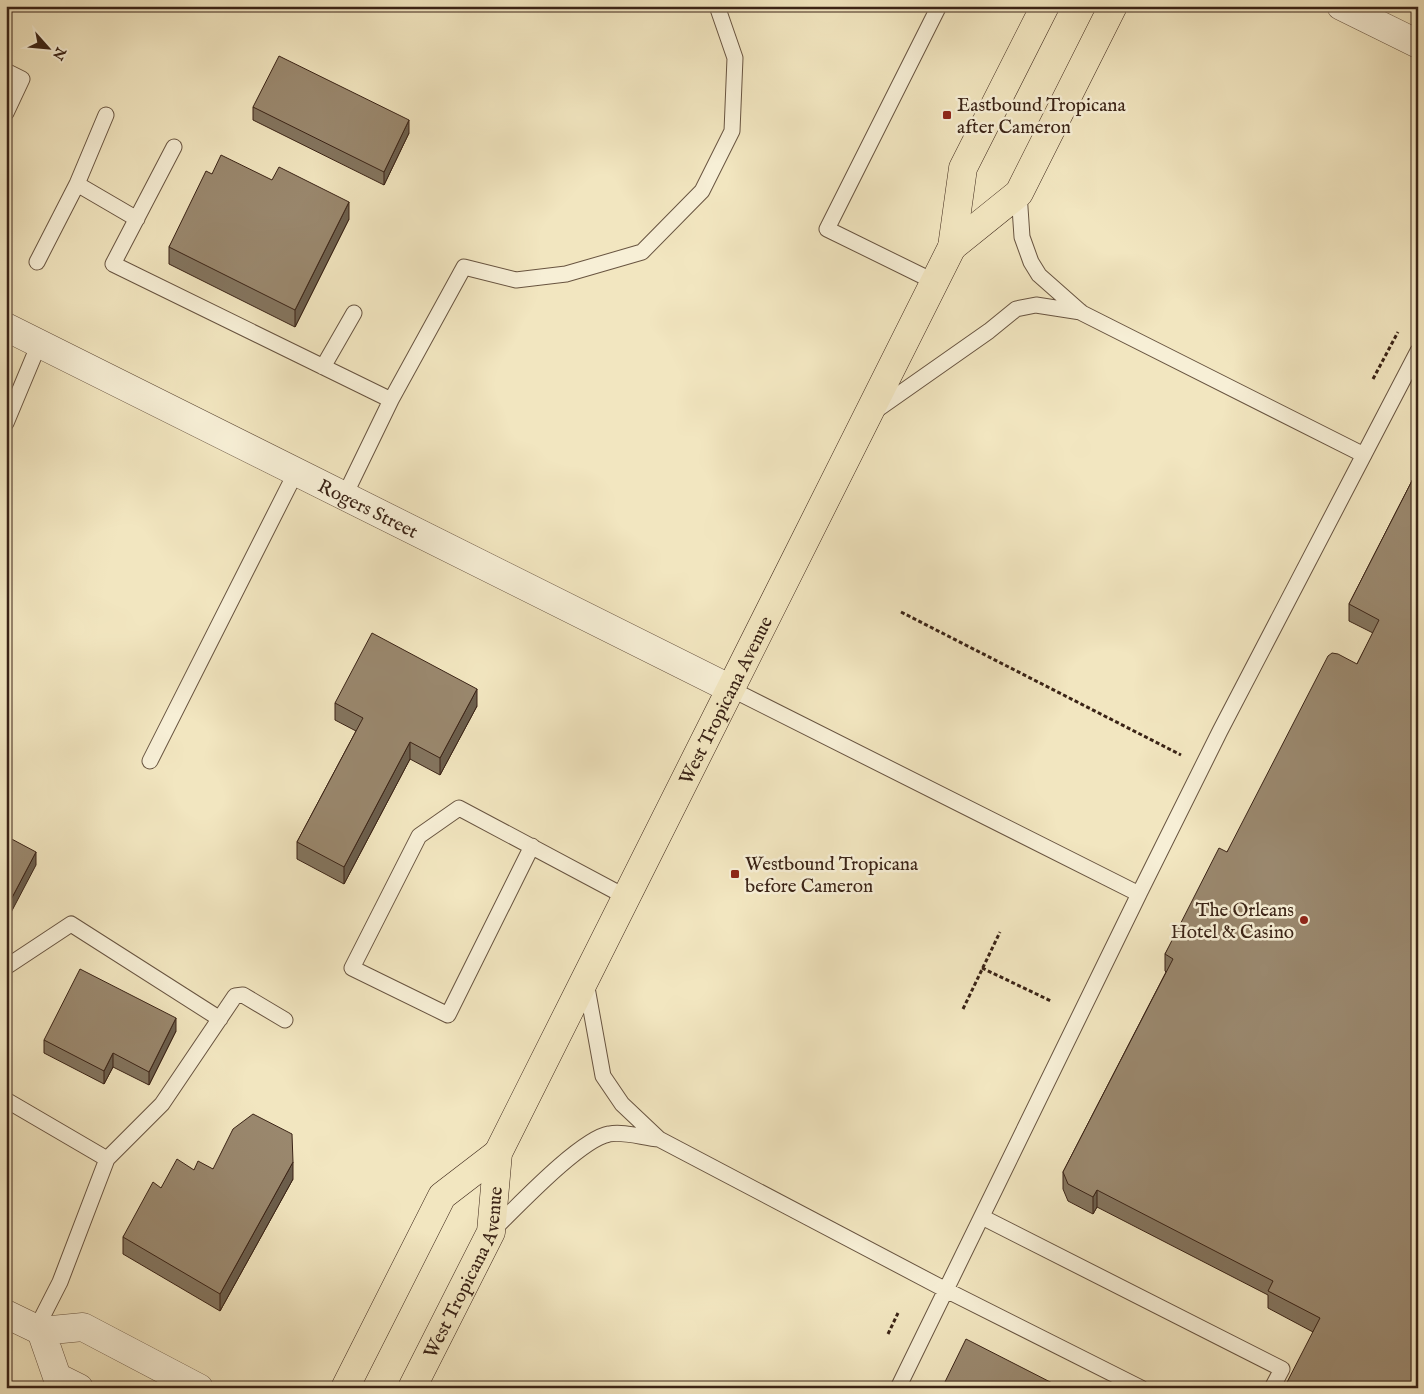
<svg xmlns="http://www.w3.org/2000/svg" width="1424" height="1394" font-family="'IM FELL English',serif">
<rect width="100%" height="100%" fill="#f2e6c0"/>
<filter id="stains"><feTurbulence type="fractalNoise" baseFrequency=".004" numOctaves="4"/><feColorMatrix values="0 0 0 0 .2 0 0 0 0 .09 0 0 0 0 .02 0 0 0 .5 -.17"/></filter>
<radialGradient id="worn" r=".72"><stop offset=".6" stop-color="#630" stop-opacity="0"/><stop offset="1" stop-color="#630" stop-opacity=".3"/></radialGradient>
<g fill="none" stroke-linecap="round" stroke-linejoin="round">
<!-- service casing -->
<g stroke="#685440" stroke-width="17">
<path id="service" d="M6 71 22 79 6 113
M174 147 113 264 391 400 344 497
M77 184 106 115
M1019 193 1022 237 1031 262 1039 275 1082 313 1364 455
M37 262 77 184 137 219
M935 282 827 229 939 6
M323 367 354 313
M391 400 464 267 516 280 566 274 642 252 702 191 732 131 735 58 717 6
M875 411 989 331 1016 309 1036 305 1081 312
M6 423 39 344
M731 689 1139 894 1220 731 1418 351
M150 761 296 472
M532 846 448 1015 352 968 419 836 459 808 626 897
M6 967 71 924 220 1019
M586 982 603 1076 622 1104 659 1139 946 1290 1141 1388
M6 1100 107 1159 60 1282 36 1329
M107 1159 162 1104 235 996 243 995 285 1020
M982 1217 1282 1369 1272 1388
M491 1232C515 1209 580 1139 609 1134 624 1131 644 1138 659 1139
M898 1388 1139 894"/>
</g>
<!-- minor casing -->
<g stroke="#685440" stroke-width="29">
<g id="minor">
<path id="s1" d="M6 327 731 689"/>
</g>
</g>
<!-- tertiary casing -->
<g stroke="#685440" stroke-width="29">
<path id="tertiary" d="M1341 6 1418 44
M6 1314 41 1331 83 1327 199 1388
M41 1331 57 1377 79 1388"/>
</g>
<!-- primary casing -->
<g stroke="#3a2316" stroke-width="29">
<g id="primary">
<path d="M952 247 1019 193 1113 6"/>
<path d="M345 1388 442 1196 498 1153"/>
<path id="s2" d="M412 1388 491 1232 498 1153 952 247 963 168 1045 6"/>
</g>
</g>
<!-- path -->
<path stroke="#3a2316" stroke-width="3" stroke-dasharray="4 2.5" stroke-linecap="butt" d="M1373 379 1398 332
M901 612 1181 755
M982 968 1051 1001
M963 1009 1000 932
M888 1334 898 1313"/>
<!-- service -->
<use href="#service" stroke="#f7efd6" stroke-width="15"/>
<!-- minor -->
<use href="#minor" stroke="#f7efd6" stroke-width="28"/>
<!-- tertiary -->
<use href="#tertiary" stroke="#f7efd6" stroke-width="28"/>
<!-- primary -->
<use href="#primary" stroke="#f2e6c0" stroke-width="28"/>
</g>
<!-- wall -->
<path fill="#84755f" stroke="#3a2316" d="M253 107 409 133 384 185 253 120Z
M212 174 349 219 295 327 169 264V247Z
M1418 469V1388L1268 1308V1295L1097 1207 1093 1214 1068 1201 1063 1189V1172L1166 972 1165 971V954L1227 852 1357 664 1373 633 1349 621V604Z
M335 703 477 706 440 775 410 759 344 884 297 859V842L356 731 335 720Z
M176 1031 149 1085 113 1067 104 1084 44 1053V1040Z
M213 1169 293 1179 220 1311 123 1254V1237L161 1188 194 1170Z"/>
<!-- shaded-wall -->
<path fill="#6c5f4d" stroke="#3a2316" d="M409 120V133L384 185V172Z
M349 202V219L295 327V310Z
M477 689V706L440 775V758Z
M410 742V759L344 884V867Z
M36 852V865L6 922V909Z
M176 1018V1031L149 1085V1072Z
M113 1053V1067L104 1084V1071Z
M293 1162V1179L220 1311V1294Z
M1097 1190V1207L1093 1214V1197Z
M1418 1371V1388H1409Z"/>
<!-- building -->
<path fill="#9a886e" stroke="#3a2316" d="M279 56 409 120 384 172 253 107Z
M221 155 272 180 279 167 349 202 295 310 169 247 206 171 212 174Z
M1418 469V1371L1409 1388H1284L1320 1318 1268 1291 1273 1281 1097 1190 1093 1197 1068 1184 1063 1172 1173 959 1165 954 1219 848 1227 852 1328 656 1332 653 1338 654 1357 664 1379 620 1349 604Z
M372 633 477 689 440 758 410 742 344 867 297 842 363 718 335 703Z
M6 836 36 852 6 909Z
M80 969 176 1018 149 1072 113 1053 104 1071 44 1040Z
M253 1114 292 1134 293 1162 220 1294 123 1237 153 1182 161 1188 177 1159 194 1170 198 1161 213 1169 233 1129Z
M966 1339 1062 1388H942Z"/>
<!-- markers -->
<g fill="#8f2418" stroke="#f7efd6" stroke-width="2">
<rect x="942" y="110" width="10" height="10" rx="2.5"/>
<rect x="730" y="869" width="10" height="10" rx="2.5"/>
<circle cx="1304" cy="920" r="5"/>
</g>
<g text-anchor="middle" stroke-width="5" stroke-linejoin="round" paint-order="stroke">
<!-- poi labels -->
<g font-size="19" fill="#3a2316" stroke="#f7efd6" text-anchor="start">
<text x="957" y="111">Eastbound Tropicana<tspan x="957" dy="22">after Cameron</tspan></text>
<text x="745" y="870">Westbound Tropicana<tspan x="745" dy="22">before Cameron</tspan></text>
<text x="1294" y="916" text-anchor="end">The Orleans<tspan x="1294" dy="22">Hotel &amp; Casino</tspan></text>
</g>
<!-- street labels -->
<g font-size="19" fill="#3a2316" stroke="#f7efd6">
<text dy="7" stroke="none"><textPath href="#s1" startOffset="405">Rogers Street</textPath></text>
<text dy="7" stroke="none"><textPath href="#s2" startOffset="761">West Tropicana Avenue</textPath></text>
<text dy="7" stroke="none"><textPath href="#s2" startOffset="128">West Tropicana Avenue</textPath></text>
</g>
</g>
<!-- margin -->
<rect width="1424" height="1394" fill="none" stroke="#f2e6c0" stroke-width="25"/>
<rect x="8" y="8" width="1409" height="1379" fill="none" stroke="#3a2316" stroke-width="2.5"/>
<rect x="12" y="12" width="1399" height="1369" fill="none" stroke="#3a2316"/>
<!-- north arrow -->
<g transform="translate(48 48) rotate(117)" stroke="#f7efd6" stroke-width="4" paint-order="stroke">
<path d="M0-4L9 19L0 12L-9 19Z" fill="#3a2316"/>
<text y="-8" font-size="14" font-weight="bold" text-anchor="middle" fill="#3a2316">N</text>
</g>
<rect width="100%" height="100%" filter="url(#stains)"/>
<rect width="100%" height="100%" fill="url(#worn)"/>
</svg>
